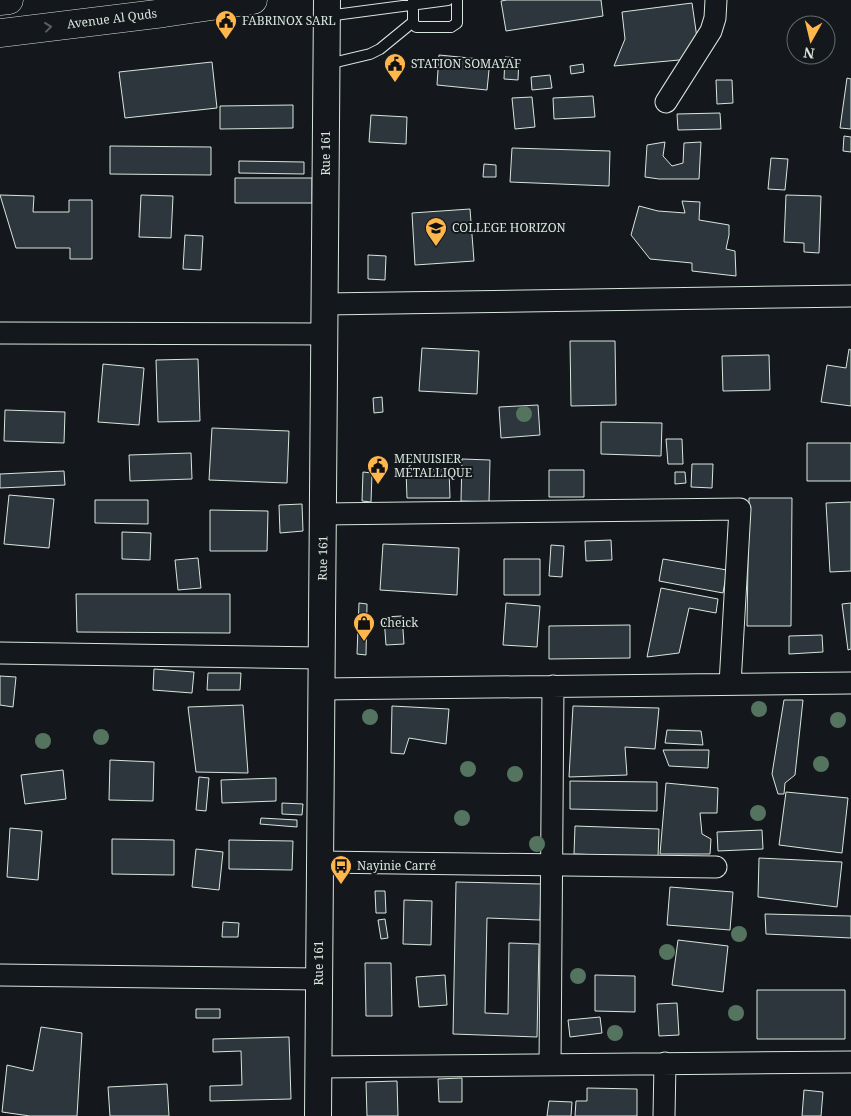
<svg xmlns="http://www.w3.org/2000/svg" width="851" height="1116" font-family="'Noto Serif',serif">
<rect width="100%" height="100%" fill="#14181c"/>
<!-- building -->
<path fill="#2c363c" stroke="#d8e6dc" d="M507 0H601L603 16 506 31 501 1Z
M692 3 697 38 690 59 614 66 625 39 622 12Z
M439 55 490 60 487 90 437 85Z
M505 57 519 58 518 80 504 79Z
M212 62 217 108 125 118 119 72Z
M583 64 584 72 571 74 570 66Z
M550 75 552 88 532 90 531 77Z
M847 78 851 79V129L840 128Z
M716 80H732L733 103 717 104Z
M593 96 595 117 554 119 553 98Z
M532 97 535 127 515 129 512 98Z
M293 105V128L220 129V106Z
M720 113 721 129 678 130 677 114Z
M371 115 407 117 406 144 369 142Z
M844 136 851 137V152L843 151Z
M665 142 663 156 672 166 683 163 684 143 701 142 699 179H659L645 177 647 145Z
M110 146 211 147V175L110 174Z
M512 148 610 151 609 186 510 182Z
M771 158 788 159 785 190 768 189Z
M239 161 304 162V174L239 173Z
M484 164 496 165V177H483Z
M235 178H312V203H235Z
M0 195 34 196 33 212H69V200H92V259H70V248H16Z
M141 195 173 196 171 238 139 237Z
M786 195 821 196 819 253 804 252V243L784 242Z
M682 201 700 202 699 220 729 225V235L726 249 735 251 736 276 692 271V263L650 259 631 235 639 206 658 211 685 213Z
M470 209 474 261 415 265 412 213Z
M185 235 203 236 201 270 183 269Z
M368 255 386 256 385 280 368 279Z
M570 341H615L616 405 571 406Z
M422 348 479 351 477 394 419 391Z
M849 349 851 350V406L821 402 827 365 846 368Z
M769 355 770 390 723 391 722 356Z
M198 359 200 421 158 422 156 360Z
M103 364 144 368 139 425 98 422Z
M382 397 383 412 374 413 373 398Z
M538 405 540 435 501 438 499 407Z
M5 410 65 412 64 443 4 441Z
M601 422 662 423 661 456 601 454Z
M212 428 289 431 287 483 209 480Z
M666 439H682L683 464H668Z
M807 443H851V481H807Z
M191 453 192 479 130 481 129 455Z
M462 459 490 460 489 502 461 501Z
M692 464H713L712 488 691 487Z
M449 469 450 498H407L406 470Z
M549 470H584V497H549Z
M64 471 65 485 0 488V474Z
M363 472 372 473 371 502 362 501Z
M675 472H685L686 483 675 484Z
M9 495 54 499 49 548 4 544Z
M749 498H792L791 626H747Z
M95 500H148V524L95 523Z
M851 502V571L830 572 826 503Z
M302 504 303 531 280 533 279 505Z
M210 510 268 511 267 551H210Z
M122 532 151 533 150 560 122 559Z
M611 540 612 560 586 561 585 541Z
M383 544 459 548 457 595 380 590Z
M551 545 564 546 562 577 549 576Z
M198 558 201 588 178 590 175 560Z
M504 559H540V595H504Z
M663 559 727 570 723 593 659 581Z
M661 588 718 599 716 613 689 608 679 653 647 657Z
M76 594H230V633L77 632Z
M359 603 367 604 366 655 357 654Z
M506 603 540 606 537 647 503 645Z
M851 603V649L848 650 842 604Z
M402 616 404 644 386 645 384 617Z
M630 625V658L549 659V626Z
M822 635 823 652 789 654V636Z
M154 669 194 672 192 693 153 690Z
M208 673H241L240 690H207Z
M0 676 16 677 13 707 0 705Z
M784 700H803L795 775 785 783 784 794H778L772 774Z
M243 705 248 773 196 772 188 707Z
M392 706 449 709 446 744 409 738 404 754 391 753Z
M573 706 659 708 655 749 625 747 627 775 569 777Z
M667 730 701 731 703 745 665 743Z
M663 750H709L708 768 669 766Z
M110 760 154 762 153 801 109 800Z
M63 770 66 799 25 804 21 775Z
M199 777 209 778 206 811 196 810Z
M276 778V801L222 803 221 780Z
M570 781 657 782V811L570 809Z
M666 783 718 788 717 813H700L702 834 711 839 710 854H660Z
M786 792 848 798 842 853 779 845Z
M282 803 303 804 302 815 282 814Z
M261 818 297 820V827L260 824Z
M575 826 659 829 658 857 574 854Z
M10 828 42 831 38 880 7 877Z
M762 830 763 849 718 851 717 832Z
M112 839 174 840V875L112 874Z
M229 840 293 841 292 870 229 869Z
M196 849 223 852 219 890 192 887Z
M759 858 842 862 837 907 758 897Z
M456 882 541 884 540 920 487 918 485 1013 508 1014 509 943 539 944 537 1037 453 1034Z
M670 887 733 892 730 930 667 925Z
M375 891H385L386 913H376Z
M404 900 432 901 431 945 403 944Z
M765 914 851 916V938L766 934Z
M385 919 388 938 381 939 378 920Z
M223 922 239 923 238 937H222Z
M678 940 728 946 723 992 672 985Z
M365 963H391L392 1016H366Z
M445 975 447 1005 419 1007 416 977Z
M595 975 635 976V1012L595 1011Z
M757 990H845V1039H757Z
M677 1003 679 1035 659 1036 657 1004Z
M196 1009H220V1018H196Z
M600 1017 602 1033 570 1037 568 1020Z
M41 1027 82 1033 77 1116H30L2 1112 7 1065 33 1071Z
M289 1037 291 1099 210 1101V1086L242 1085 241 1051 213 1052V1039Z
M462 1078V1102H439L438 1079Z
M397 1081 398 1116H367L366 1082Z
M167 1084 169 1116H110L108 1087Z
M587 1088 637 1089V1116H575L576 1101H587Z
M804 1090 823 1092 821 1116H802Z
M549 1101 572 1102 571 1116H547Z"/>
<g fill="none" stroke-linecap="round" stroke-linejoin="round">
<!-- service casing -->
<g stroke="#d8e6dc" stroke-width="12">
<path id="service" d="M413 0V22L416 27H451L457 23V0
M327 16 448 0
M328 64 370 54 380 49 413 22"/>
</g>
<!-- minor casing -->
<g stroke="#d8e6dc" stroke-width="23">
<path id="minor" d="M666 102 711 31 715 18 716 0
M325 304 851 296
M0 333 324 334
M323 514 740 509 730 684
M0 653 322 658
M322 689 851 683
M320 862 716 867
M0 975 319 979
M550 1065 553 686
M318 1067 851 1062
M664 1116 665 1063"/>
</g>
<!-- tertiary casing -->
<g stroke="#d8e6dc" stroke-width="28">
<path id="tertiary" d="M318 1116 327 0"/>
</g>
<!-- primary casing -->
<g stroke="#d8e6dc" stroke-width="29">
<path id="primary" d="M0 1 9 0
M0 33 164 13 253 0"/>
</g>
<!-- service -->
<use href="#service" stroke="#14181c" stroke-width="10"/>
<!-- minor -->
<use href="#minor" stroke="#14181c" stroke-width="21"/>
<!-- tertiary -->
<use href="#tertiary" stroke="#14181c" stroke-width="26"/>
<!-- primary -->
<use href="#primary" stroke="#14181c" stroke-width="28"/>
</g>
<!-- trees -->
<g fill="#55745f">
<circle cx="524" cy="414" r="8"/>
<circle cx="759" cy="709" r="8"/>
<circle cx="370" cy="717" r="8"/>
<circle cx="838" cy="720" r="8"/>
<circle cx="101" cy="737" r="8"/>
<circle cx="43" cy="741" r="8"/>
<circle cx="821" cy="764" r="8"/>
<circle cx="468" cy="769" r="8"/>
<circle cx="515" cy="774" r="8"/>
<circle cx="758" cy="813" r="8"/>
<circle cx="462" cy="818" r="8"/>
<circle cx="537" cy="844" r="8"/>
<circle cx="739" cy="934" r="8"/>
<circle cx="667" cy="952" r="8"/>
<circle cx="578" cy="976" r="8"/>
<circle cx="736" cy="1013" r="8"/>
<circle cx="615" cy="1033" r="8"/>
</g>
<!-- one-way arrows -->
<defs><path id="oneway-chevron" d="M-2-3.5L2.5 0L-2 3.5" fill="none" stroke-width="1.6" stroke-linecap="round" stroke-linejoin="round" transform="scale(1.25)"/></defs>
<use stroke="#59605f" href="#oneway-chevron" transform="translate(48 27) rotate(-7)"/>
<!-- icons -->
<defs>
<g id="civic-pin" transform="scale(1.125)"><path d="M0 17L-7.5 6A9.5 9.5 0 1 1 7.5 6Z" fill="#ffb74d" stroke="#14181c"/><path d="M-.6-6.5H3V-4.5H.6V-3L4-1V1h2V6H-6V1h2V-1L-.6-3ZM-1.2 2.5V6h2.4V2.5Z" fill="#111"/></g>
<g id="school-pin" transform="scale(1.125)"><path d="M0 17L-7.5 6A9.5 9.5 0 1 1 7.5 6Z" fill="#ffb74d" stroke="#14181c"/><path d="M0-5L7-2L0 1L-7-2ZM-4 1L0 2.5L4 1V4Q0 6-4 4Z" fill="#111"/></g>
<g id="shop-pin" transform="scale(1.125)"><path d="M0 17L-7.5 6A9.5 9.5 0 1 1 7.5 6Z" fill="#ffb74d" stroke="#14181c"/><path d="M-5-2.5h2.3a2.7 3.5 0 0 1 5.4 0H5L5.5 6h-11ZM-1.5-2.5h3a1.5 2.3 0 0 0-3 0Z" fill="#111"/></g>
<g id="bus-pin" transform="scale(1.125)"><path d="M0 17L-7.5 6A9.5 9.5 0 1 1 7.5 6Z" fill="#ffb74d" stroke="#14181c"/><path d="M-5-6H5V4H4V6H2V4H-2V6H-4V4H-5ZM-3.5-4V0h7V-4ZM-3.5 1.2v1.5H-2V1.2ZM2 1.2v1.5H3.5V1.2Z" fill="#111"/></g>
</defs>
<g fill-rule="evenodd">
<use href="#civic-pin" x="226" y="21"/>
<use href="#civic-pin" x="395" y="64"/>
<use href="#school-pin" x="436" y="228"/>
<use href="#civic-pin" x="378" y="466"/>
<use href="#shop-pin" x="364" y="623"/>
<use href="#bus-pin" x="341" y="866"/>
</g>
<g text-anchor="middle" stroke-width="4" stroke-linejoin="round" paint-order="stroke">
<!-- street labels -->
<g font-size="12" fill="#d8e6dc" stroke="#14181c">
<text transform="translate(112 19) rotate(-7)" y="4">Avenue Al Quds</text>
<text transform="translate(326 153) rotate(-90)" y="4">Rue 161</text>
<text transform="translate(323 558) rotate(-89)" y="4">Rue 161</text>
<text transform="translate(319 963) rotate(-90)" y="4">Rue 161</text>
</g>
<!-- poi labels -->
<g font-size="12" fill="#d8e6dc" stroke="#14181c" text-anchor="start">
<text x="242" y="25">FABRINOX SARL</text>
<text x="411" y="68">STATION SOMAYAF</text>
<text x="452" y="232">COLLEGE HORIZON</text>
<text x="394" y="463">MENUISIER<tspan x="394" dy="14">MÉTALLIQUE</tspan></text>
<text x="380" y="627">Cheick</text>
<text x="357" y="870">Nayinie Carré</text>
</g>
</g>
<!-- north arrow -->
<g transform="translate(811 40) rotate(188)"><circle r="24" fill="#14181c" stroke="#626a69"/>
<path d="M0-4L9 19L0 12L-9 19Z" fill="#ffb74d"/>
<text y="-8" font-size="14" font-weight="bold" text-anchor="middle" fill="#d8e6dc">N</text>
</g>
</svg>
